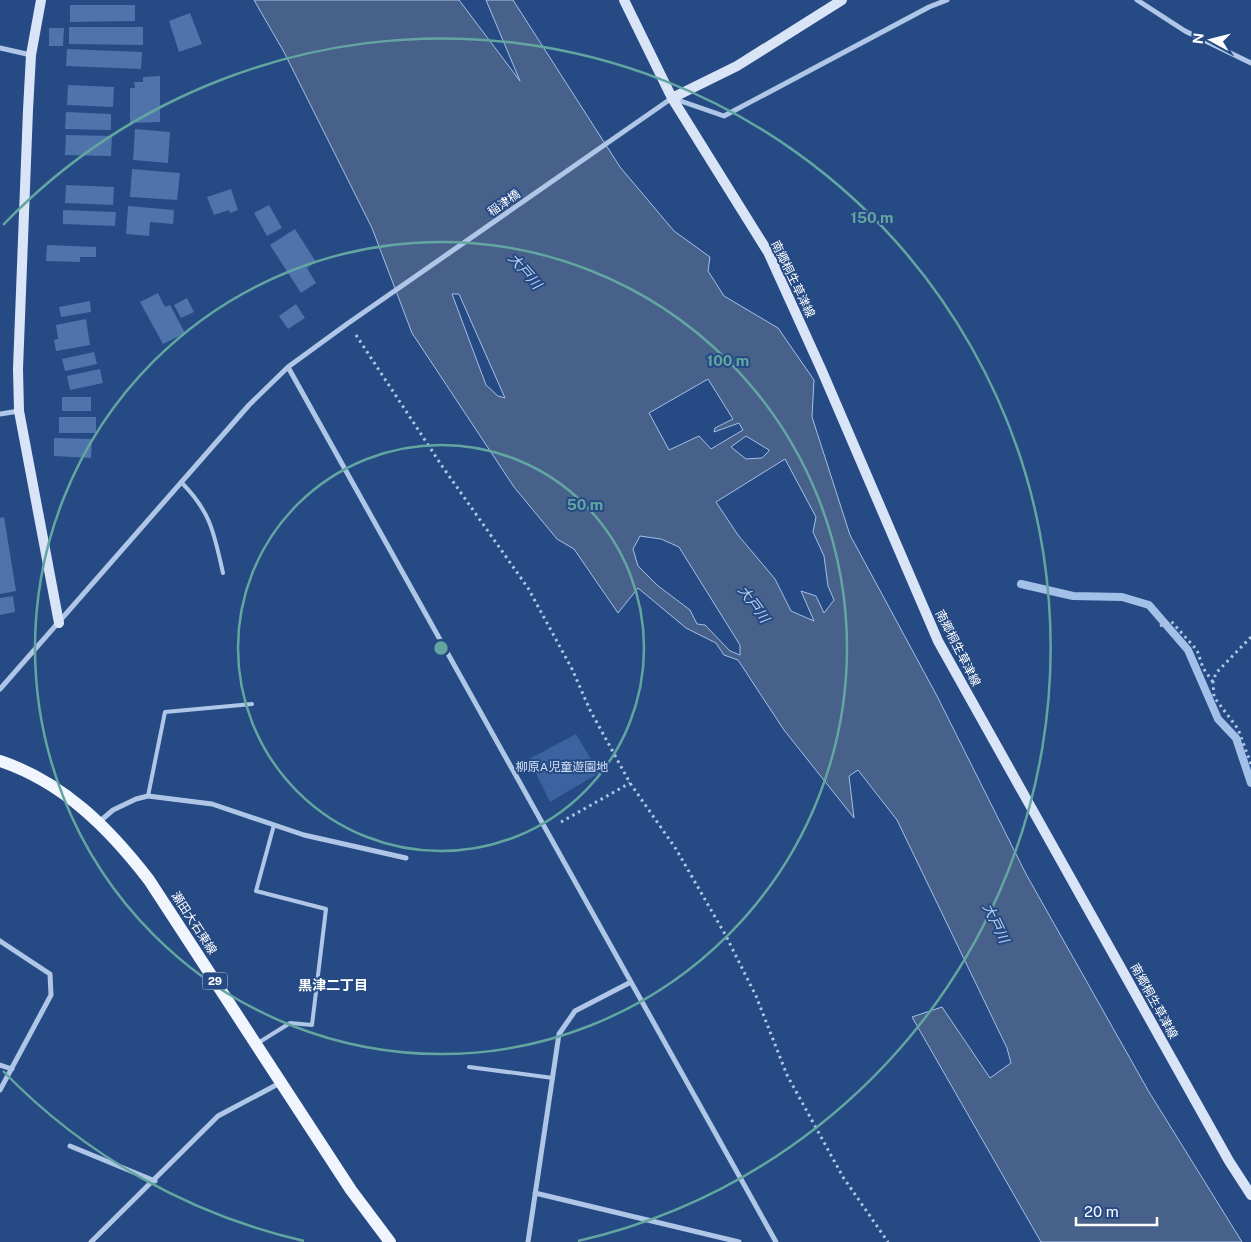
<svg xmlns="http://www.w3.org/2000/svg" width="1251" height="1242" font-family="'Public Sans','Noto Sans JP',sans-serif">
<rect width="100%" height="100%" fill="#264a84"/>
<!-- green -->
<path fill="#3a63a0" d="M576 734 599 773 550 802 529 759Z"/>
<!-- water -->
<path fill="#47618b" stroke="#a3c0e8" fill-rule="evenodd" d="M254 0H459L520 81 486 0H513L620 167 674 231 710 257 708 271 724 296 778 328 814 380 812 417 850 535 937 696 1026 874 1149 1092 1242 1242H1041L912 1017 942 1007 990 1078 1011 1063 1007 1048 897 820 858 770 849 776 854 818 784 730 738 660 724 655 716 643 686 628 638 588 618 613 574 549 557 539 514 487 412 333 372 228 284 52ZM452 294H459L505 398 498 396 486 385ZM708 379 733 419 715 428 714 432 739 423 743 430 711 449 699 436 669 450 649 413ZM746 436 769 450V451L762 458 746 459 731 447ZM785 459 816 517 813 532 824 556 828 586 834 600 824 613 816 596 801 591 814 621 791 611 775 579 738 535 716 502ZM640 536 661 539 679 547 740 645V655L730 651 705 625 697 624 690 610 657 585 638 566 633 549Z"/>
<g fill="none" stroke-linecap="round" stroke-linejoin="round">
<!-- stream -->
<path stroke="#a3c0e8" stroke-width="8" d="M1021 584 1073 596 1122 597 1149 605 1188 650 1218 719 1236 738 1251 783"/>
</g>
<!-- building -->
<path fill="#4e74ab" d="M70 5H135V21L70 22Z
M190 13 202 44 179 52 169 21Z
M69 27H143V45L69 44Z
M49 28H64L63 46H49Z
M67 49 142 52 141 69 66 66Z
M160 76V122L130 123V88H135L134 82H143V77Z
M68 85 114 87 113 107 67 105Z
M66 112 111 114V130L65 129Z
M135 129 170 132 168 163 133 160Z
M66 135 112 136 111 156 65 155Z
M132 169 180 173 177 200 130 197Z
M66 185 114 187 113 205 65 203Z
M231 189 238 210 230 213 229 210 214 215 207 197Z
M269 205 282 228 267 236 254 213Z
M128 206 174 210 173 224 150 222 149 236 126 234Z
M63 210 116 212 115 226 63 224Z
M295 229 316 262 307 268 316 283 301 293 270 245Z
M47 245 96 247V257H80V262L46 261Z
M158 293 165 307 170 305 185 333 163 344 140 302Z
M187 298 194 312 181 318 174 305Z
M90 301 91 312 61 317 59 307Z
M296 304 305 318 288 329 279 316Z
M86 319 90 345 56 351 54 340 58 339 56 325Z
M94 352 97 364 65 371 62 359Z
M100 369 103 383 70 390 67 376Z
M62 397H91V411H62Z
M59 417H96V433H59Z
M54 438 92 439 91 458 54 456Z
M4 517 16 591 0 594V518Z
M13 596 15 612 0 615V598Z"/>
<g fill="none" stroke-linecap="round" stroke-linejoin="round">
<!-- path -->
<path stroke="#afc6e7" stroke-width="3" stroke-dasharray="2.5 4" stroke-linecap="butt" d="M356 335 442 466 528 588 572 669 590 710 630 783 676 849 726 936 756 996 787 1075 843 1177 888 1242
M1160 626 1171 621 1197 650 1203 668 1213 682
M1251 637 1216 673 1213 682 1214 697 1238 729 1251 764
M561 822 630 783"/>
<!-- lane -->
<path stroke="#afc6e7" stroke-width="4" d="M181 482C211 512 214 533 223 573
M148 796 165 712 252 704
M258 1043 290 1023 312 1025 326 909 256 891 274 825
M469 1067 553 1078"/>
<!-- street -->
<path stroke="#afc6e7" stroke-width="5" d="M1137 0 1185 31 1251 63
M0 48 31 55
M288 367 776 1242
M0 414 19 411
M0 689 249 405 288 367 347 324 672 98 724 116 929 7 947 0
M99 822 113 810 136 799 148 796 212 804 304 835 406 858
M0 941 50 974 51 995 0 1090
M0 1065 12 1069
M70 1146 155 1181
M535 1193 739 1242
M91 1242 218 1116 280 1083
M528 1242 559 1034 575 1011 631 982"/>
<!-- secondary -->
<path stroke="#d9e4f7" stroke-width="10" d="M41 0 31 55 28 110 18 369 19 411 59 623
M624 0 672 98 768 252 822 371 938 641 1229 1161 1251 1195
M672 98 737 66 842 0"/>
<!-- primary -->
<path stroke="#f1f5fe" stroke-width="12" d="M0 761C63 782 109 828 149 880L351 1190 390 1242"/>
</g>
<!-- distance rings -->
<g fill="none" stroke="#63a6a1" stroke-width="2.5">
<circle cx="441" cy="648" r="203"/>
<circle cx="441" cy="648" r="406"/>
<path d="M304 1241A609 609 0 0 1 3 1071M3 225A609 609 0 1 1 578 1241"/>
</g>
<g text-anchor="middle" stroke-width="4" stroke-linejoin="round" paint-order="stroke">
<!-- shield labels -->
<rect fill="#264a84" stroke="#bec9da" stroke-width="1" x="202.5" y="972.5" width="25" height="17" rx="4"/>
<g font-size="11" font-weight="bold" fill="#fff">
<text x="215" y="985">29</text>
</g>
<!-- street labels -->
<g font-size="12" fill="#fff" stroke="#264a84">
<text transform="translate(504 203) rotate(-35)" y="4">稲津橋</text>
<text transform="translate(793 279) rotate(64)" y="4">南郷桐生草津線</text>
<text transform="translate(958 648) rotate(63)" y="4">南郷桐生草津線</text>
<text transform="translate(194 923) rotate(57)" y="4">瀬田大石東線</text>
<text transform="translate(1154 1001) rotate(61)" y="4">南郷桐生草津線</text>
</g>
<!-- park labels -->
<g font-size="12" fill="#d3e1f6" stroke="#264a84">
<text x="562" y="771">柳原A児童遊園地</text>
</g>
<!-- water labels -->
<g font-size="14" font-style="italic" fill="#bbd0ef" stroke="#264a84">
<text transform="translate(525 271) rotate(49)" y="5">大戸川</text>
<text transform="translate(754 604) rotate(54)" y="5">大戸川</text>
<text transform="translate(996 923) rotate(64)" y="5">大戸川</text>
</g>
<!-- neighbourhood labels -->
<g font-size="14" font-weight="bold" fill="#fff" stroke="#264a84">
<text x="333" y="990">黒津二丁目</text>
</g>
</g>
<circle cx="441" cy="648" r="8" fill="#63a6a1" stroke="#264a84" stroke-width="2.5"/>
<g font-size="15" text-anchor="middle" font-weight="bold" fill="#63a6a1" stroke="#264a84" stroke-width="4" stroke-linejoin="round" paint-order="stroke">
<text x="872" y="223">150 m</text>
<text x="728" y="366">100 m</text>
<text x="585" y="510">50 m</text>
</g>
<!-- north arrow -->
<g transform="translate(1211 40) rotate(277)" stroke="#264a84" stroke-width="4" paint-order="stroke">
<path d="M0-4L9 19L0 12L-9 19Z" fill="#ffffff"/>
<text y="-8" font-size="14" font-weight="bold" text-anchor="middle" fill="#ffffff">N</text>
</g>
<!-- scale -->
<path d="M1076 1217v8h81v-8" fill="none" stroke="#ffffff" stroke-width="2.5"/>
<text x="1084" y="1217" font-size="15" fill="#ffffff" stroke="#264a84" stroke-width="4" paint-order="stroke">20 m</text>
</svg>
